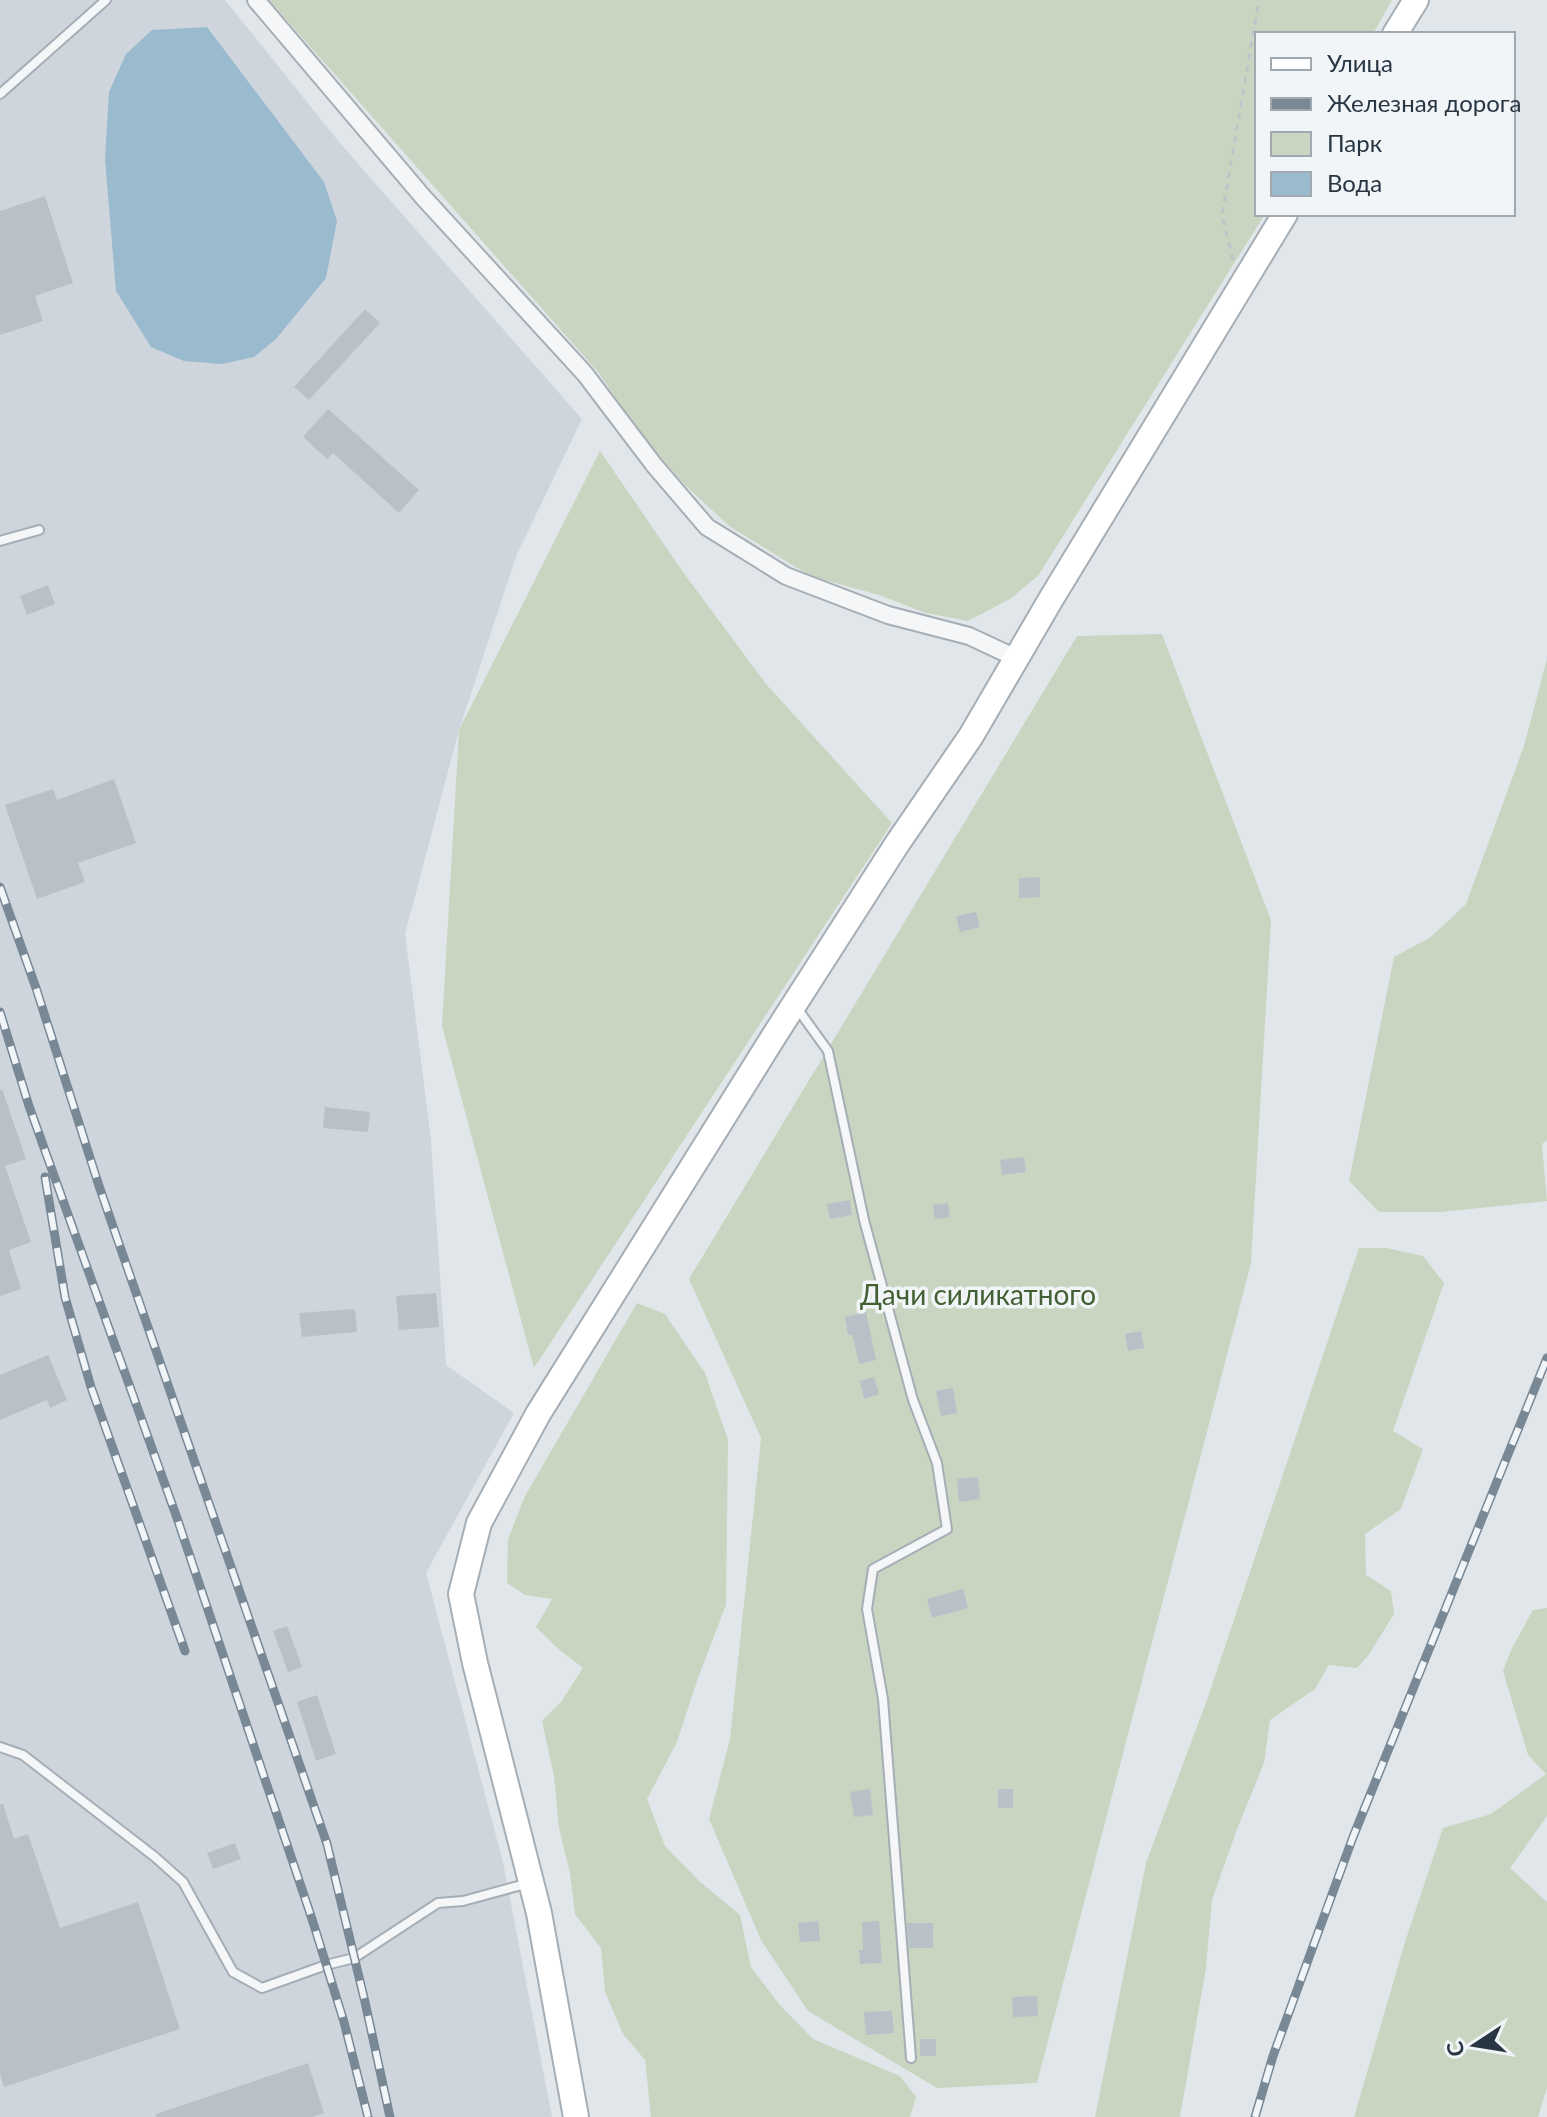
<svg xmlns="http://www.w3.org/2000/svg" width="1547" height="2117" font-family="Lato,sans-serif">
<rect width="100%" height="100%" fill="#e1e6ea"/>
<!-- built -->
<path fill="#cfd5dd" d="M0 0H225L339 142 582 419 517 554 459 730 405 934 431 1141 446 1365 514 1413 426 1573 503 1862 552 2117H0Z"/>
<!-- green -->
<path fill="#c9d5c1" d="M269 0H1392L1373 34H1257V214H1265L1038 576 1010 599 968 621 926 613 879 595 810 576 729 526 684 484 641 435 598 372Z
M600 451 683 572 766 684 892 823 534 1368 442 1026 459 730Z
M1162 634 1271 920 1251 1263 1037 2083 937 2088 808 2011 761 1940 709 1819 730 1739 761 1438 689 1279 1077 636Z
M1547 659V1140L1542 1144 1547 1201 1441 1212H1379L1349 1181 1394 957 1431 937 1466 904 1524 746Z
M1359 1248H1387L1423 1256 1444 1283 1393 1431 1423 1449 1401 1509 1365 1534 1366 1575 1391 1591 1394 1614 1368 1656 1357 1668 1329 1665 1315 1689 1270 1720 1264 1763 1236 1832 1212 1900 1206 1968 1180 2117H1095L1146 1863 1208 1697Z
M637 1303 665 1314 686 1345 705 1373 728 1440 726 1605 698 1678 677 1742 647 1799 665 1846 699 1881 740 1915 751 1967 779 2004 813 2039 900 2076 916 2097 910 2117H651L645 2060 623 2034 605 1992 601 1948 575 1914 570 1873 559 1828 554 1776 542 1721 561 1702 583 1668 556 1647 536 1627 552 1599 525 1595 507 1583 508 1539 525 1496Z
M1547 1608V1816L1510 1868 1547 1902V2088L1538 2117H1354L1405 1942 1443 1828 1491 1814 1546 1774 1528 1755 1503 1671 1512 1648 1533 1610Z"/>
<!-- water -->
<path fill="#9abacd" d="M207 27 324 182 337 221 326 278 276 339 254 357 222 364 184 361 151 347 116 291 105 159 109 92 126 54 152 30Z"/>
<!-- building -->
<path fill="#b8c0c8" d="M45 196 73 283 35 296 43 321 0 335V211Z
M365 309 380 323 309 400 294 387Z
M328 409 419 490 399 513 333 453 327 459 303 437Z
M48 585 55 604 27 615 20 596Z
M114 779 136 843 78 863 85 882 37 899 5 805 53 789 57 800Z
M1040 877V897L1019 898V878Z
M976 912 980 927 960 932 956 916Z
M2 1089 26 1159 5 1166 31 1242 9 1250 21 1289 0 1296V1090Z
M325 1107 370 1112 368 1132 323 1128Z
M1024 1157 1026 1172 1002 1175 1000 1160Z
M850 1200 852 1215 830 1219 827 1204Z
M948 1203 950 1217 935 1219 933 1205Z
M436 1293 439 1327 399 1330 396 1296Z
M355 1309 357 1332 302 1337 299 1313Z
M866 1312 876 1360 859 1364 852 1334 848 1335 845 1317Z
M1141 1331 1144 1348 1128 1351 1125 1334Z
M48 1355 67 1400 50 1408 47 1400 0 1420V1375Z
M874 1377 879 1394 864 1399 860 1381Z
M953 1388 957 1413 941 1416 936 1391Z
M978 1477 980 1499 959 1502 957 1479Z
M963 1589 968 1608 932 1618 927 1599Z
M287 1626 302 1667 288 1672 273 1631Z
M317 1695 336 1754 316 1761 297 1702Z
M870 1789 873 1815 854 1817 850 1792Z
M998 1789H1013V1808H998Z
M0 1804H3L14 1839 28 1834 60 1928 138 1902 180 2029 4 2087 0 2074Z
M235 1843 241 1859 213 1869 207 1853Z
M818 1921 820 1941 800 1942 798 1923Z
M879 1921 882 1963 860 1964 859 1950H863L862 1922Z
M907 1923H933V1948H909Z
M1037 1996 1038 2016 1013 2017 1012 1997Z
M892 2011 894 2033 866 2035 864 2012Z
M920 2039H936V2056H920Z
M308 2063 324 2113 312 2117H156V2114Z"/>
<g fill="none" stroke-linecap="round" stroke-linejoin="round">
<!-- lane casing -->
<g stroke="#a6aeb5" stroke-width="12">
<path id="lane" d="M0 94 106 0
M0 541 39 530
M797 1008 828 1051 864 1220 913 1400 937 1463 947 1529 873 1569 867 1609 883 1699 911 2058
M0 1747 23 1755 155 1857 183 1882 233 1972 262 1988 326 1965 354 1958 438 1903 463 1901 529 1883"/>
</g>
<!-- street casing -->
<g stroke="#a6aeb5" stroke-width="20">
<path id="street" d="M256 0 423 197 585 374 654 465 707 527 786 576 888 615 969 636 1016 658"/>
</g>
<!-- secondary casing -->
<g stroke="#a6aeb5" stroke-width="28">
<path id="secondary" d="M1395 34 1416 0
M576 2117 539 1913 475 1663 461 1594 479 1523 538 1414 774 1036 897 844 971 736 1051 599 1285 214"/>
</g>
<!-- path -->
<path stroke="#bfc4c9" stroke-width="3" stroke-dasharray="6 6" stroke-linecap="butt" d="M1233 260 1222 215 1259 0"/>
<!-- lane -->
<use href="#lane" stroke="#f4f6f8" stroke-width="8"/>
<!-- street -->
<use href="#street" stroke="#f4f6f8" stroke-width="16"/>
<!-- secondary -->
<use href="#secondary" stroke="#fff" stroke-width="24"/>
<!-- rail casing -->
<g stroke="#798895" stroke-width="9">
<path id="rail" d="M0 887 36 988 99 1186 327 1844 365 2002 390 2117
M0 1012 29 1106 177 1518 312 1919 344 2022 368 2117
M45 1177 65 1297 91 1387 185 1651
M1255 2117 1273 2056 1353 1837 1547 1358"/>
</g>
<!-- rail -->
<use href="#rail" stroke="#f1f5f8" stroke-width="6" stroke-dasharray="18" stroke-linecap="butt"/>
</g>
<g text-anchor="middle" stroke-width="7" stroke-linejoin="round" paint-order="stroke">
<!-- park labels -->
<g font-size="28" fill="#436034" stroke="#f1f5f8">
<text x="978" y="1305">Дачи силикатного</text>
</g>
</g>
<!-- legend -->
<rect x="1255" y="32" width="260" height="184" fill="#f1f5f8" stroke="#a1a9b0" stroke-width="2"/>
<rect x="1271" y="58" width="40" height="12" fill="#ffffff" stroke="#a1a9b0" stroke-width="2"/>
<text x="1327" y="72" font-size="24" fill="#283643">Улица</text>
<rect x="1271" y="98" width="40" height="12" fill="#798895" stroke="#a1a9b0" stroke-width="2"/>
<text x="1327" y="112" font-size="24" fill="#283643">Железная дорога</text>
<rect x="1271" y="132" width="40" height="24" fill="#c9d5c1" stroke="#a1a9b0" stroke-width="2"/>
<text x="1327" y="152" font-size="24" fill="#283643">Парк</text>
<rect x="1271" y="172" width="40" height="24" fill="#9abacd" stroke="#a1a9b0" stroke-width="2"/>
<text x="1327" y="192" font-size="24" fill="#283643">Вода</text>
<!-- north arrow -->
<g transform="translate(1475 2045) rotate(258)" stroke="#f1f5f8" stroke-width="6" paint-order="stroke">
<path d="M0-6L14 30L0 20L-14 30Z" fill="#283643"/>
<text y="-12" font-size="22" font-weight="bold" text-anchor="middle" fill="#283643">С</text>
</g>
</svg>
